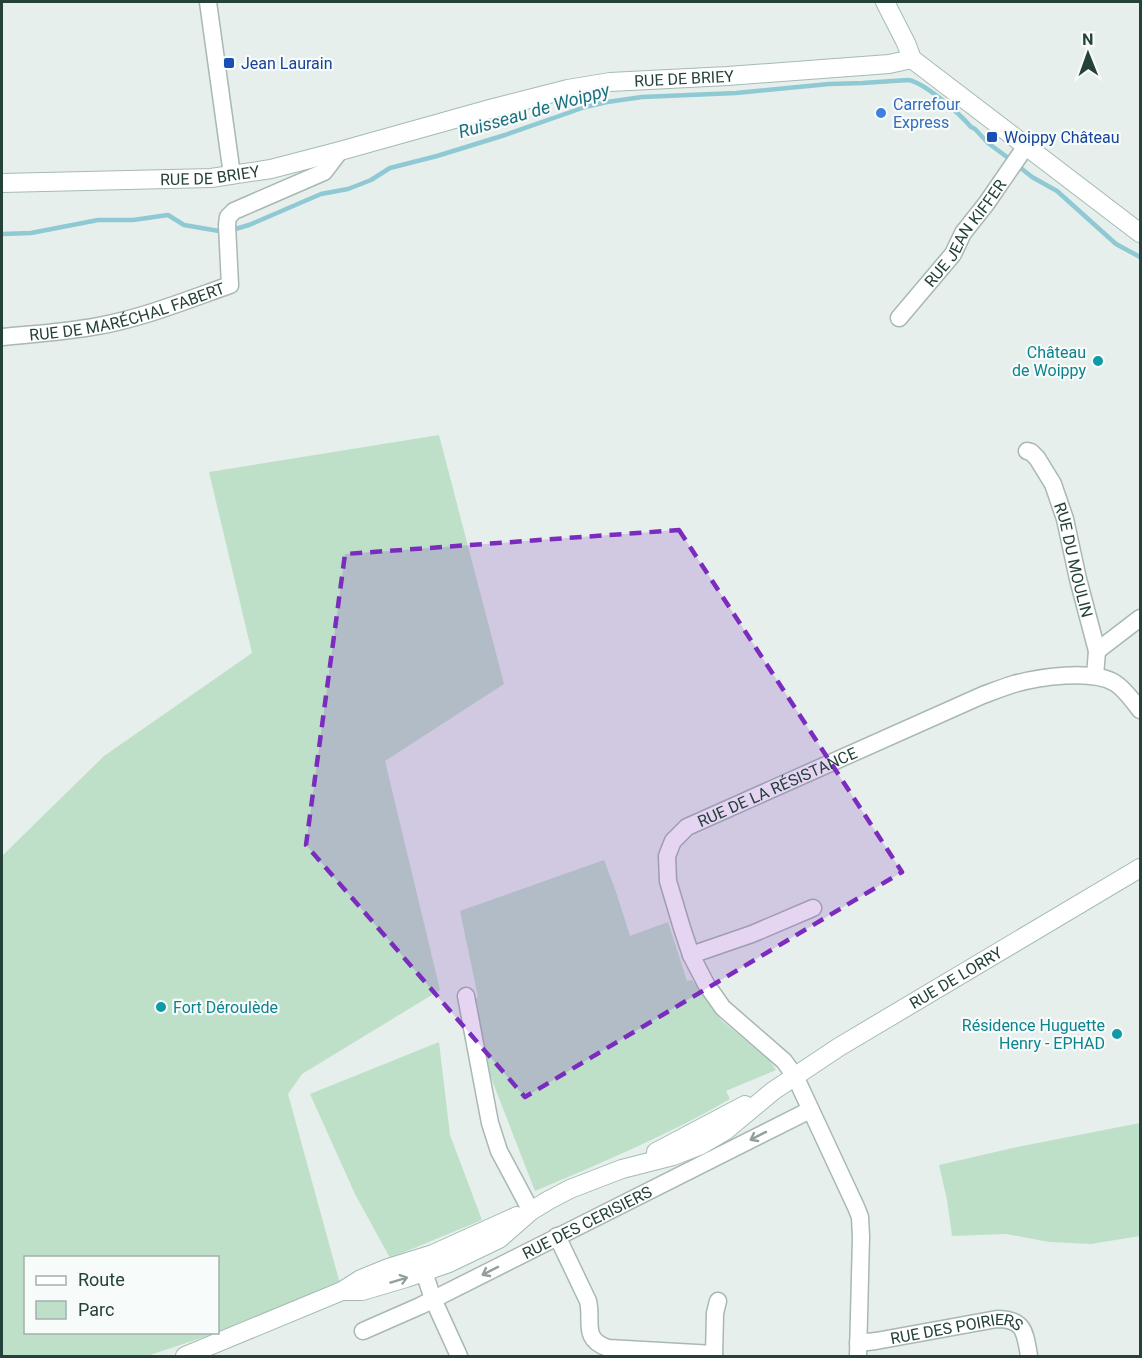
<svg xmlns="http://www.w3.org/2000/svg" width="1142" height="1358" font-family="Roboto,sans-serif">
<rect width="100%" height="100%" fill="#e6efeb"/>
<!-- green -->
<path fill="#bfe0c8" fill-rule="evenodd" d="M439 435 504 684 385 761 440 990 302 1074 288 1094 342 1291 147 1356H2V856L104 756 252 653 209 472ZM26 1258H218V1332H26Z
M604 860 616 892 630 936 668 922 687 981 692 980 721 1020 769 1060 776 1070 726 1091 730 1099C668 1135 601 1163 535 1191L483 1057 472 1000 478 997 460 911Z
M439 1042 450 1135 482 1220 390 1258 355 1194 310 1094Z
M1140 1123V1236L1091 1244 1049 1242 1006 1234 952 1236 947 1200 939 1165 1017 1147Z"/>
<g fill="none" stroke-linecap="round" stroke-linejoin="round">
<!-- stream -->
<path stroke="#8ec9d4" stroke-width="4.5" d="M1017 165 1032 177 1057 191 1116 244 1140 257
M2 234 31 233 98 220H133L168 215 184 225 225 232 249 225 321 194 348 189 371 180 390 168 437 156 505 135 585 107 607 102 642 97 736 93 829 84 863 83 908 80C924 82 960 114 971 127L975 129 988 143 1011 160"/>
<!-- street casing -->
<g stroke="#a8b8b2" stroke-width="19">
<g id="street">
<path d="M208 2 232 175"/>
<path id="s1" d="M899 318 953 254 963 233 986 204 1026 146"/>
<path id="s2" d="M2 337C34 334 66 332 98 326 143 318 187 300 230 285L227 225 228 217 234 211 324 172 340 151"/>
<path id="s3" d="M1027 451 1031 452 1037 458 1053 484 1065 519 1078 579 1097 651 1095 676"/>
<path d="M1097 651 1140 618"/>
<path d="M691 955 752 934 813 908"/>
<path d="M466 996 490 1123 499 1151 531 1211"/>
<path d="M557 1236 588 1301C593 1321 581 1339 608 1348L714 1354"/>
<path d="M420 1260 433 1299 459 1356"/>
<path id="s4" d="M363 1331 420 1306 810 1110"/>
<path id="s5" d="M858 1343 876 1341 997 1319C1025 1319 1025 1333 1029 1356"/>
<path d="M714 1356 715 1313 718 1301"/>
<path id="s6" d="M858 1356 861 1237 860 1217 856 1207 795 1076 784 1061 723 1008 706 984 691 955 682 928 668 881 667 856 673 841 687 827 983 695C994 691 1004 687 1014 684 1039 677 1092 669 1115 683 1123 688 1134 702 1140 710"/>
</g>
</g>
<!-- secondary casing -->
<g stroke="#a4bbb3" stroke-width="20">
<g id="secondary">
<path d="M885 2 906 43 912 59"/>
<path d="M912 59 1140 233"/>
<path id="s7" d="M2 183 211 178 271 169 340 151 490 109 568 89 610 82 728 76 889 64 912 59"/>
<path d="M656 1152 745 1105"/>
<path id="s8" d="M342 1291H362L406 1278 449 1263 499 1239 531 1211 549 1200 570 1189 622 1169 673 1156 701 1145 725 1131 773 1091 839 1047 1140 868"/>
<path d="M185 1356 342 1291 361 1279 388 1268 433 1254 517 1216"/>
</g>
</g>
<!-- street -->
<use href="#street" stroke="#fff" stroke-width="16"/>
<!-- secondary -->
<use href="#secondary" stroke="#fff" stroke-width="18"/>
</g>
<!-- one-way arrows -->
<defs><path id="oneway-shaft" d="M-6 0H5M1.5-3L5.5 0L1.5 3" fill="none" stroke-width="1.6" stroke-linecap="round" stroke-linejoin="round" transform="scale(1.5)"/></defs>
<g stroke="#92a09c">
<use href="#oneway-shaft" transform="translate(758 1136) rotate(153)"/>
<use href="#oneway-shaft" transform="translate(490 1271) rotate(153)"/>
<use href="#oneway-shaft" transform="translate(399 1280) rotate(-17)"/>
</g>
<!-- marked area -->
<path fill="#7b2cbf" fill-opacity="0.2" stroke="#7b2cbf" stroke-width="4.5" stroke-dasharray="12 8" stroke-linejoin="round" d="M679 530 902 872 525 1097 306 845 345 554Z"/>
<!-- markers -->
<g fill="#1a4fb4" stroke="#f7fbf9" stroke-width="2">
<rect x="223" y="57" width="12" height="12" rx="3"/>
<rect x="986" y="131" width="12" height="12" rx="3"/>
</g>
<circle fill="#3f7fe0" stroke="#f7fbf9" stroke-width="2" cx="881" cy="113" r="6"/>
<g fill="#0f9aa8" stroke="#f7fbf9" stroke-width="2">
<circle cx="1098" cy="361" r="6"/>
<circle cx="161" cy="1007" r="6"/>
<circle cx="1117" cy="1034" r="6"/>
</g>
<g text-anchor="middle" stroke-width="4.5" stroke-linejoin="round" paint-order="stroke">
<!-- transit labels -->
<g font-size="16" fill="#164399" stroke="#f7fbf9" text-anchor="start">
<text x="241" y="69">Jean Laurain</text>
<text x="1004" y="143">Woippy Château</text>
</g>
<!-- street labels -->
<g font-size="16" fill="#24423a" stroke="#f7fbf9">
<text dy="6" stroke="none"><textPath href="#s7" startOffset="694">RUE DE BRIEY</textPath></text>
<text dy="6" stroke="none"><textPath href="#s7" startOffset="208">RUE DE BRIEY</textPath></text>
<text dy="6" stroke="none"><textPath href="#s1" startOffset="108">RUE JEAN KIFFER</textPath></text>
<text dy="6" stroke="none"><textPath href="#s2" startOffset="128">RUE DE MARÉCHAL FABERT</textPath></text>
<text dy="6" stroke="none"><textPath href="#s3" startOffset="122">RUE DU MOULIN</textPath></text>
<text dy="6" stroke="none"><textPath href="#s6" startOffset="693">RUE DE LA RÉSISTANCE</textPath></text>
<text dy="6" stroke="none"><textPath href="#s8" startOffset="698">RUE DE LORRY</textPath></text>
<text dy="6" stroke="none"><textPath href="#s4" startOffset="249">RUE DES CERISIERS</textPath></text>
<text dy="6" stroke="none"><textPath href="#s5" startOffset="100">RUE DES POIRIERS</textPath></text>
</g>
<!-- shop labels -->
<g font-size="16" fill="#366cbe" stroke="#f7fbf9" text-anchor="start">
<text x="893" y="110">Carrefour<tspan x="893" dy="18">Express</tspan></text>
</g>
<!-- culture labels -->
<g font-size="16" fill="#0d838f" stroke="#f7fbf9" text-anchor="end">
<text x="1086" y="358">Château<tspan x="1086" dy="18">de Woippy</tspan></text>
<text x="173" y="1013" text-anchor="start">Fort Déroulède</text>
<text x="1105" y="1031">Résidence Huguette<tspan x="1105" dy="18">Henry - EPHAD</tspan></text>
</g>
<!-- water labels -->
<g font-size="18" font-style="italic" fill="#1c6f80" stroke="#f7fbf9">
<text transform="translate(534 111) rotate(-16)" y="6">Ruisseau de Woippy</text>
</g>
</g>
<!-- border -->
<rect width="1142" height="1358" fill="none" stroke="#24423a" stroke-width="6"/>
<!-- legend -->
<rect x="24" y="1256" width="195" height="78" fill="#f7fbf9" stroke="#a3b1ad" stroke-width="1.5"/>
<rect x="36" y="1276" width="30" height="9" fill="#ffffff" stroke="#a3b1ad" stroke-width="1.5"/>
<text x="78" y="1286" font-size="18" fill="#24423a">Route</text>
<rect x="36" y="1301" width="30" height="18" fill="#bfe0c8" stroke="#a3b1ad" stroke-width="1.5"/>
<text x="78" y="1316" font-size="18" fill="#24423a">Parc</text>
<!-- north arrow -->
<g transform="translate(1088 54) rotate(359)" stroke="#f7fbf9" stroke-width="4.5" paint-order="stroke">
<path d="M0-4.5L10 22L0 15L-10 22Z" fill="#24423a"/>
<text y="-9" font-size="16" font-weight="bold" text-anchor="middle" fill="#24423a">N</text>
</g>
</svg>
